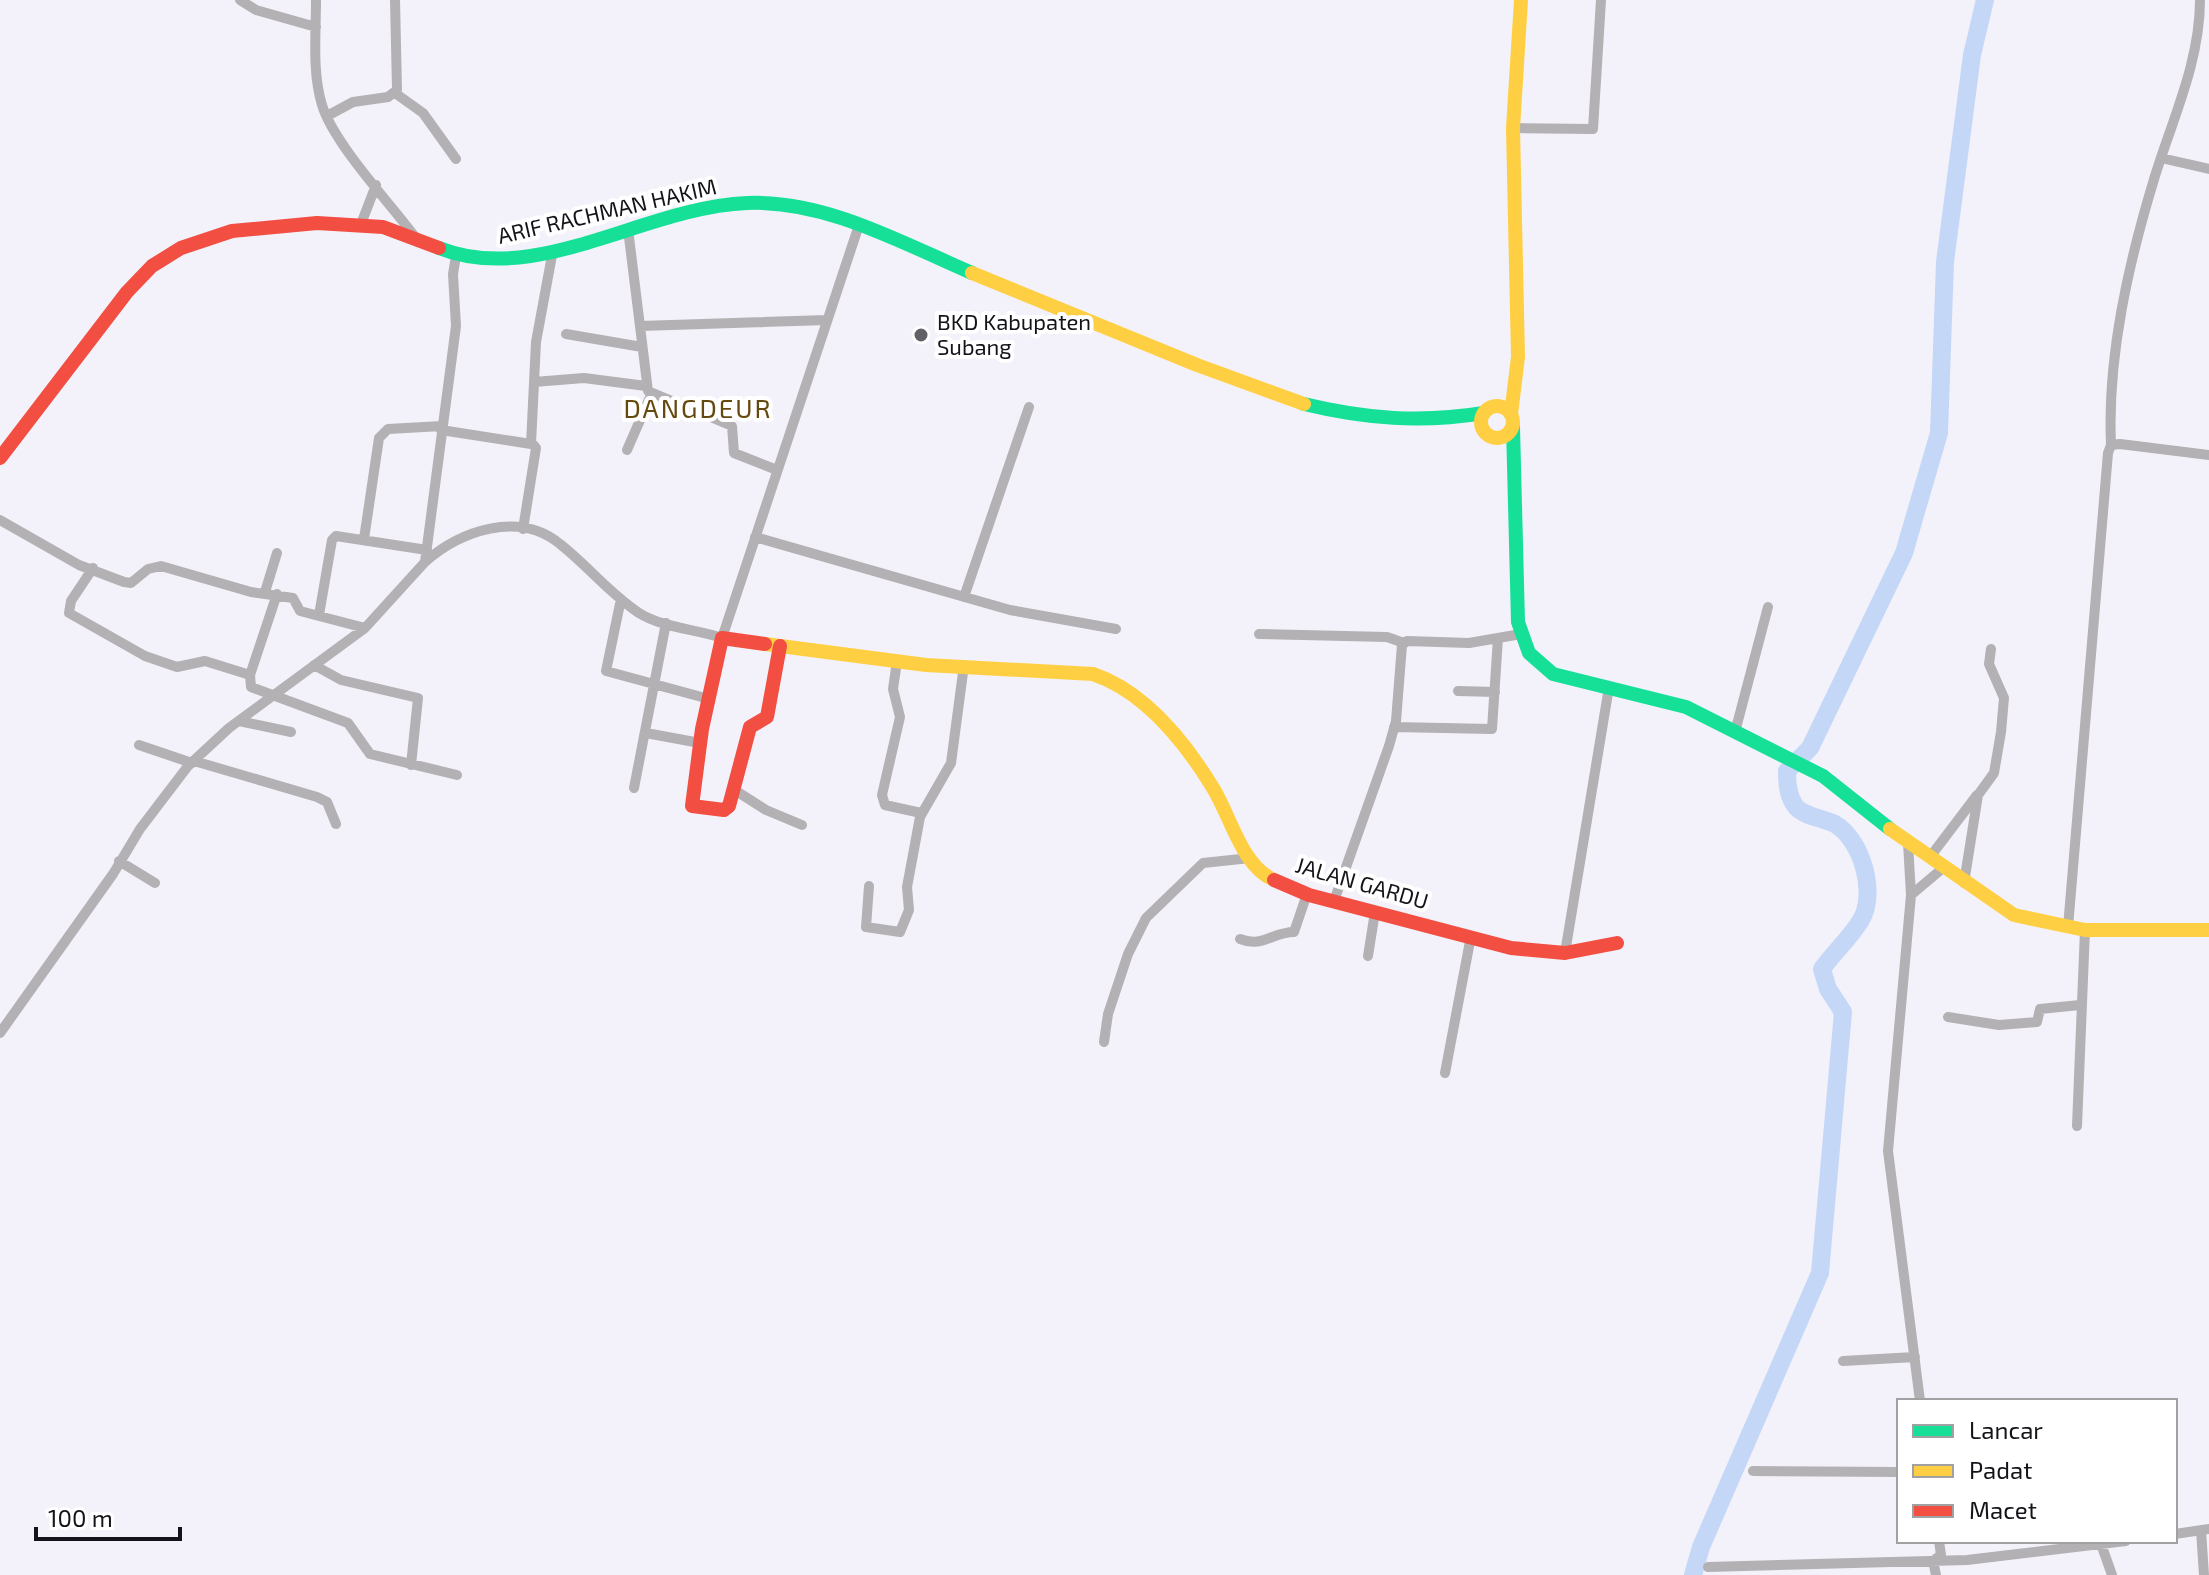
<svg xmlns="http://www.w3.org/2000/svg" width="2209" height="1575" font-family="'Exo 2',sans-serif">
<rect width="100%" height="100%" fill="#f3f2fa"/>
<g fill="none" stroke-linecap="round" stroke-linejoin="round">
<!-- river -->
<path stroke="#c5d7f7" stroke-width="18" d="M1693 1575 1701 1547 1820 1273 1843 1012 1828 989 1822 969C1834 952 1851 937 1861 920 1877 893 1862 840 1835 824 1824 818 1805 817 1796 807 1788 797 1787 784 1787 771L1810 748 1904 553 1939 433 1945 262 1972 55 1985 0"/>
<!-- street -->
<path stroke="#b3b1b3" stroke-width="10" d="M240 0 256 10 316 27
M316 0C316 35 312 72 322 105 334 144 390 203 415 237
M395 93 423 113 456 159
M327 116 353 102 388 97 397 90 395 0
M1513 128 1593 129 1601 0
M2161 158 2209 169
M361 224 376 185
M628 229 648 391 732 426 734 453 777 470
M640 326 827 320
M566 334 642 347
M534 382 584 378 646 386
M441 430 531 444 536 342 553 250
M2111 445C2107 356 2129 261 2155 176 2173 118 2200 61 2200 0
M627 450 651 395
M0 520 79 565 124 582 131 583 148 569 161 566 251 592 293 598 300 611 365 628
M523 529 536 448 531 442
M755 537 1010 610 1116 629
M364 539 379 438 388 429 442 426
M425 562C460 531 519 510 560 544 588 566 609 593 639 613 663 628 696 629 722 638L859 225
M93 568 71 601 69 613 145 656 177 667 205 661 250 675
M265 592 277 553
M277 594 250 675 251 687 348 723 370 754 457 775
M964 597 1029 407
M621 599 606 671 709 699
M319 615 332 540 336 536 427 550
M1259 634 1387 637 1404 643
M897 661 893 689 900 717 882 795 885 805 921 813
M314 665 341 680 418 698 411 765
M1458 691 1495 692
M239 721 291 732
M1394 727 1492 729 1498 638
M1735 732 1768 607
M646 733 700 743
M139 745 192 763
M194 761 317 797 327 802 336 824
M634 788 666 623
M733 789 766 810 802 825
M1908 843 1911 895 1888 1151 1920 1401
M1930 857 1977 795
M119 861 155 883
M1964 883 1978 795 1994 773 2001 732 2004 698 1989 664 1991 649
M869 886 866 927 900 932 909 910 907 887 920 817 951 763 964 665
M1911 895 1943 868
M1334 901 1389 746 1396 721 1402 645 1407 641 1469 643 1521 634
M2068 927 2108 453 2111 445 2120 444 2209 455
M1240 939C1263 948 1272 932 1294 932L1307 894
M1565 953 1609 687
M1368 956 1375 912
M1948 1017 1999 1025 2037 1022 2040 1009 2080 1005
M0 1033 113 874 140 829 188 766 229 728 365 628 425 562 456 326 453 274 456 256
M1104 1042 1108 1014 1128 954 1146 918 1203 863 1250 858
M1445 1073 1471 936
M2077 1126 2085 930
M1843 1361 1915 1357
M1753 1471 1899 1472
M2201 1530 2204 1575
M2175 1534 2209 1529
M2101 1544 2112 1575
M1708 1567 1967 1560 2126 1541
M1936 1575 1933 1561 1941 1555 1939 1541"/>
<!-- fast -->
<path stroke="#16e098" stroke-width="14" d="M439 248C536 287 645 207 747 203 826 200 900 242 972 273
M1304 404C1366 419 1421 423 1484 413
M1513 427 1518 622 1529 653 1553 674 1686 707 1823 776 1890 829"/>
<!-- slow -->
<path stroke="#ffcf43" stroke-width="14" d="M972 273 1197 365 1304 404
M1481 422a16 16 0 1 1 32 0a16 16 0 1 1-32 0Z
M1511 414 1518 357 1513 128 1521 0
M765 644 926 665 1093 674C1146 692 1185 742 1213 788 1231 817 1241 865 1274 880
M1890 829 2014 915 2085 930H2209"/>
<!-- jam -->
<path stroke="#f24e42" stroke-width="14" d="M0 458 127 292 152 266 181 248 232 231 317 223 383 227 439 248
M765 644 722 638 702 729 692 806 724 810 729 806 750 727 767 717 780 646
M1274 880 1309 895 1511 948 1565 953 1617 943"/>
</g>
<!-- markers -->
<circle fill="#636168" stroke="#fff" stroke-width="3" cx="921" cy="335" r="8"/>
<g text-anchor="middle" stroke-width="8" stroke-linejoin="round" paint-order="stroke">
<!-- street labels -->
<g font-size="22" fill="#15131a" stroke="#fff">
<text transform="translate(607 211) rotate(-13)" y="8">ARIF RACHMAN HAKIM</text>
<text transform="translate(1362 883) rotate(16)" y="8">JALAN GARDU</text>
</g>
<!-- poi labels -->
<g font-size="22" fill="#15131a" stroke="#fff" text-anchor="start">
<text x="937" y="330">BKD Kabupaten<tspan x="937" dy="25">Subang</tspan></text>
</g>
<!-- quarter labels -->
<g font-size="26" letter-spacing="2" fill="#64490e" stroke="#fff">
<text x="698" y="418">DANGDEUR</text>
</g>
</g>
<!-- legend -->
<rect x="1897" y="1399" width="280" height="144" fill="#ffffff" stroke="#a1a1a3" stroke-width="2"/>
<rect x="1913" y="1425" width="40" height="12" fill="#16e098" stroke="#a1a1a3" stroke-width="2"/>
<text x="1969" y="1439" font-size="24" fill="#15131a">Lancar</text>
<rect x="1913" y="1465" width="40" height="12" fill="#ffcf43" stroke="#a1a1a3" stroke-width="2"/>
<text x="1969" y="1479" font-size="24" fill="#15131a">Padat</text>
<rect x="1913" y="1505" width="40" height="12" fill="#f24e42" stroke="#a1a1a3" stroke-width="2"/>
<text x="1969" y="1519" font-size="24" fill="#15131a">Macet</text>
<!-- scale -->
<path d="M36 1527v12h144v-12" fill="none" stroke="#15131a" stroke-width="4"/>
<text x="48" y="1527" font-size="24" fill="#15131a" stroke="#ffffff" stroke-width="6" paint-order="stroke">100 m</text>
</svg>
